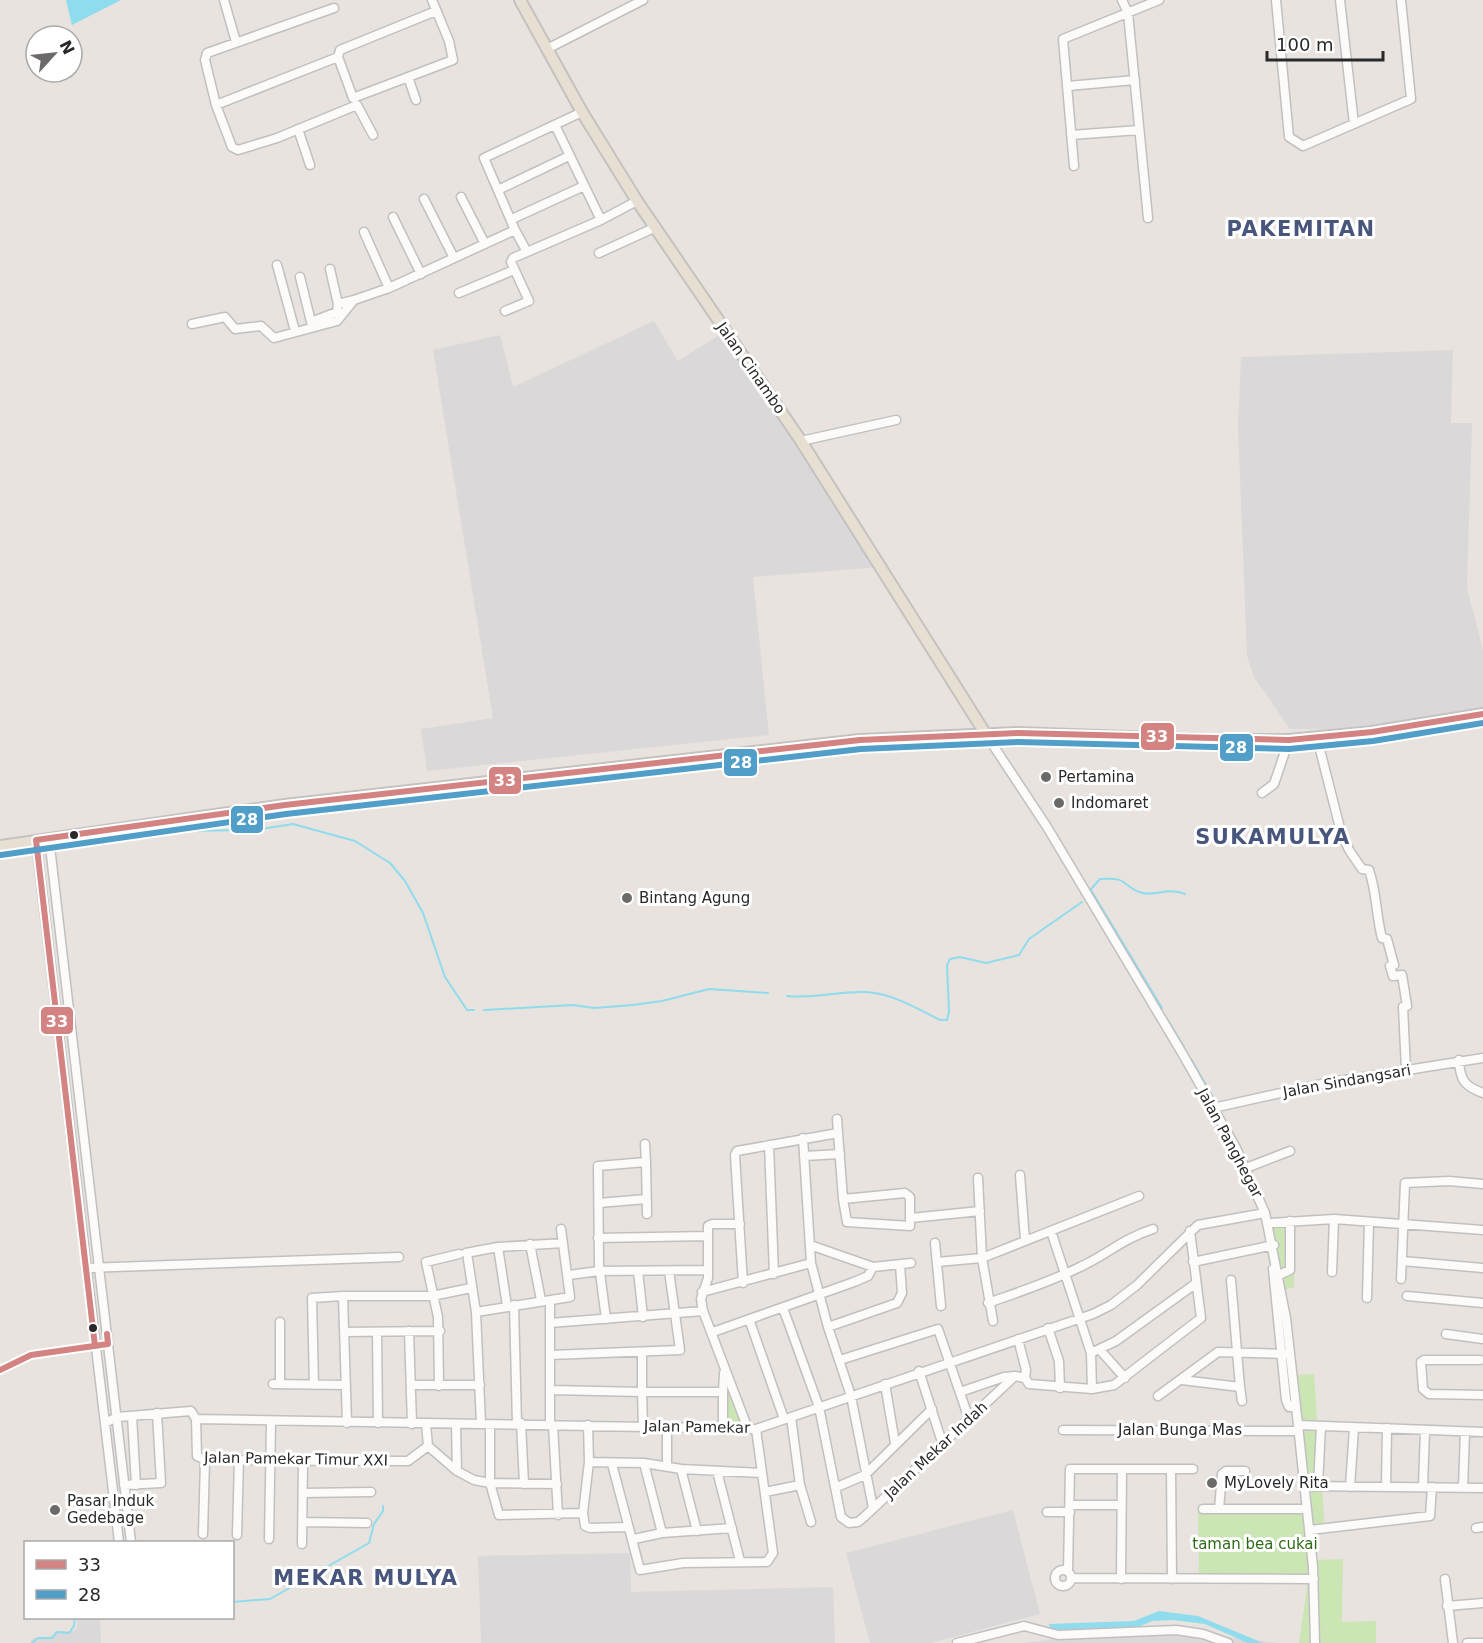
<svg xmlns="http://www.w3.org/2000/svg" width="1483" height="1643" font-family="'DejaVu Sans',sans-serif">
<rect width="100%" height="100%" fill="#e8e3de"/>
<!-- industrial -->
<path fill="#dbd8da" d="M654 321 678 361 721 334 880 567 753 577 769 735 427 771 421 729 493 718 433 350 500 335 513 387Z
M1453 350 1451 423H1472L1467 588 1483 650V707L1392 723 1329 729H1290L1254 677 1247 656 1238 427 1241 357Z
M1013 1510 1040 1614 931 1643H870L846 1553Z
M630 1553 631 1592 833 1587 835 1643H481L478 1556Z
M77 1618H100L101 1643H30L32 1639 38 1637H51L56 1631H73L77 1628Z
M1104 1633 1203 1634 1278 1643H1023Z"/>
<!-- green -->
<path fill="#cce5b5" d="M1295 1223 1294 1287 1281 1291 1269 1225Z
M720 1370 730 1372 755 1434 720 1436Z
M1314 1374 1325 1531 1314 1533 1316 1560 1343 1559 1342 1622 1376 1621V1643H1299L1308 1580 1199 1579 1198 1506 1307 1510 1290 1375Z"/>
<!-- water -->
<path fill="#8edced" d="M66 0H121L72 25Z
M1159 1611 1198 1616 1263 1643H1248L1205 1624 1173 1620 1152 1621 1136 1628 1051 1631 1049 1624 1134 1621Z"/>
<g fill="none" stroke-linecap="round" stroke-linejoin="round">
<!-- stream -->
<path stroke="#8edced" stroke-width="2" d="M53 846 172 831 255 830 293 824 355 841 390 863 405 881 423 913 445 977 467 1010H474
M0 854 48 848
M1091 889 1100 879C1129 877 1120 884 1139 892 1153 898 1167 886 1185 894
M1091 890 1162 1008
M787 996C814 999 839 991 866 992 891 993 918 1009 940 1020H947L949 1012 947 965 950 959 960 957 986 963 1019 955 1029 939 1082 902
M484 1010 573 1005 594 1008 633 1005 662 1001 709 989 768 993
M1169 1022 1184 1047
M1191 1059 1217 1104
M232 1602 270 1599 369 1543 374 1524 383 1511V1506
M32 1643 38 1638H52L57 1632 69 1633 74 1626 75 1618"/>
<!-- minor casing -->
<g stroke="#c1c0c0" stroke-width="11">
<path id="minor" d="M224 0 236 42
M1122 0 1128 13 1148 218
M1276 0 1289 137 1303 146 1411 99 1401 0
M1340 0 1354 124
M334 8 207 53 205 60 216 105 232 147 238 150 277 138 357 105 373 135
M547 49 643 0
M338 57 353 98 453 60 449 41 432 0
M408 77 416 100
M1068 86 1135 80
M216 105 338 57 340 50 436 11
M582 112 484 158 515 230 527 252 601 220 637 201
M555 125 601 220
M298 129 310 165
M1071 135 1139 130
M1074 166 1063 39 1159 0
M498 190 569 156
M461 197 485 244
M424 199 454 258
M393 217 421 274
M512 219 584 186
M364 232 389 288
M599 253 656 227
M277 265 295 331
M330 269 338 304 354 300
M300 277 311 322 337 312 338 304
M459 293 514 270
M505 311 529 301 511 262 513 258 527 252
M192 324 225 317 235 329 261 326 274 338 337 321 354 300 389 288 515 230
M801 441 896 420
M985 733 1047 827 1182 1053 1236 1148 1265 1213 1286 1318 1298 1425 1313 1567 1315 1643
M1317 738 1341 832 1349 850 1362 869 1369 870C1377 893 1376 916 1382 938L1387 939 1394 965 1390 966 1393 976 1402 975 1407 1006 1403 1007 1406 1070
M1262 793 1274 784 1289 740
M49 838 131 1542
M36 840 119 1542
M1459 1060C1460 1080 1464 1086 1483 1093
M1213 1108 1326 1083 1483 1058
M837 1119 838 1133
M803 1138 811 1263 828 1327 851 1396 873 1508
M645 1144 646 1162
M769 1145 774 1274
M804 1156 840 1154
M1246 1168 1290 1151
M1020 1175 1025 1240
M978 1178 982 1258 993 1321
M599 1203 646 1199
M911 1218 980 1211
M1269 1223 1334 1219 1483 1230
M1051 1231 1091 1353 1092 1389 1114 1385 1201 1318 1190 1231
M598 1238 707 1236
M935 1243 941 1306
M530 1244 541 1300
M810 1245 873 1267 911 1263
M498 1247 507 1306
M466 1253 498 1247 563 1243
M467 1253 476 1312 481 1424
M1402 1261 1483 1268
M937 1262 982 1258 1139 1196
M1193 1262 1274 1245
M86 1268 399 1257
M1273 1269 1286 1400 1289 1407H1296
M638 1271 643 1317
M1332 1272 1334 1219
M569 1275 599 1271 708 1270
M1279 1275 1290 1270V1221
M1401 1279 1405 1183 1449 1181 1483 1184
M743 1283 735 1155 737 1151 838 1133 843 1199 905 1193 910 1197V1226L847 1222 843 1199
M702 1292 811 1263
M343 1296 347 1423
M1407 1296 1483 1303
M1367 1298 1369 1222
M550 1301V1424
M988 1303C1019 1292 1050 1282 1080 1267 1108 1254 1122 1239 1153 1229
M514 1305 517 1424
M783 1308 819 1407 841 1517 849 1523 858 1522 864 1517 1015 1376 1025 1378
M703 1311 701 1299 708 1278V1226L712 1224H740
M476 1312 570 1297 561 1229
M606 1319 599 1265 598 1166 646 1162 647 1214
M749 1319 784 1419
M280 1322V1384
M550 1323 703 1311 748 1429
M828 1327 897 1303 902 1293 900 1265
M1048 1328 1059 1361 1060 1388
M409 1331 412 1424
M344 1332 440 1331
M377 1332 378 1423
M713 1332 854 1282 868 1276 873 1267
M1446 1334 1483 1339
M1018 1339 1026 1370 1025 1378
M1100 1350 1125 1378
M1091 1353 1116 1341 1195 1284
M550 1355 680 1350 669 1271
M840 1360 938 1329 969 1419
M1480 1360H1424L1421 1362 1423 1389 1429 1394 1483 1395
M919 1371 942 1442
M1025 1378 1029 1384 1092 1389
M1182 1380 1240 1387 1231 1280
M273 1384 346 1385
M885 1384 895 1443
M314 1385 312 1298 343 1296H432L471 1288
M411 1385H480
M439 1386 438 1317 426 1262 459 1254
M1240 1387 1242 1401
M551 1390 642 1392V1352
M960 1392 1004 1377 1015 1376
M1158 1396 1218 1352 1286 1354
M132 1416 136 1485
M196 1419 197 1456 205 1460 408 1461 428 1446
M105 1423 117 1417 191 1411 196 1419 756 1429 1093 1314 1111 1305 1137 1285 1198 1225 1265 1213
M521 1423 524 1484
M426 1424 428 1446
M456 1424 457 1471
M490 1425V1483L557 1484
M553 1425 558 1515
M588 1425 589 1462 583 1513 585 1526 590 1528 628 1527
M1298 1425 1483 1432
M643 1427 642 1392H723L724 1373
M723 1430V1392
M1063 1430 1298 1431
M428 1446 457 1471 474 1480 490 1483 499 1515 583 1513
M589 1462 644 1463 681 1469 762 1473
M644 1463 662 1533
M612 1464 640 1570 683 1563 767 1562 773 1553 756 1429
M667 1466V1428
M681 1469 697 1531
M1171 1469 1172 1579
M717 1471 740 1561
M1245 1471H1226L1222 1474 1219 1509H1307
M124 1485 161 1483 157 1413
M800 1485 811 1522
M1305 1486 1483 1488
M1318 1486 1321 1426
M1386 1486 1387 1428
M1423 1486 1425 1430
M837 1487 865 1475 932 1409
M1350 1487 1354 1428
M1463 1488 1465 1432
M765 1492 800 1485 791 1417
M303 1493 371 1492
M1070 1505H1121
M1203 1509H1219
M1047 1512H1070
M303 1522 367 1523
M1476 1528 1483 1527
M1310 1530 1430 1516 1432 1487
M203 1534 205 1460
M237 1535 239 1459
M269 1539 271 1422
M634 1539 662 1533 732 1528
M302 1544 303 1460
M1055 1578a8 8 0 1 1 16 0a8 8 0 1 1-16 0Z
M1068 1571 1070 1469H1193
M1072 1578 1314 1579
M1121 1579 1122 1469
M1445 1579 1453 1643
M1447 1606 1483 1603
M957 1643 1024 1626 1058 1635 1176 1630 1203 1634 1228 1643
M1467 1643H1483"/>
</g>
<!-- major casing -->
<g stroke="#c4c2c0" stroke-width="14">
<path id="major" d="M520 0 582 112 637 201 801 441 985 733
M0 846 285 805 860 740 1018 733 1208 740H1289L1372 732 1483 714"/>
</g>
<!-- minor -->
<use href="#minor" stroke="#fcfbfa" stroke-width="8"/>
<!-- major -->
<use href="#major" stroke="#e7e0d2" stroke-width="10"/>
<!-- bus-1 casing -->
<g stroke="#fff" stroke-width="10">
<path id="bus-1" d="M95 1346 36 840 285 805 860 740 1018 733 1289 740 1372 732 1483 714
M0 1370 31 1355 108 1344 107 1334"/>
</g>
<!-- bus-2 casing -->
<g stroke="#fff" stroke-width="10">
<path id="bus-2" d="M1 855 286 814 861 749 1018 742 1289 749 1373 741 1483 723"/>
</g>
<!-- bus-1 -->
<use href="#bus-1" stroke="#d48383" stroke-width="6"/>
<!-- bus-2 -->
<use href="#bus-2" stroke="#519fc9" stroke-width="6"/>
</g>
<!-- markers -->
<g fill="#6c6a68" stroke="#fff" stroke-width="2">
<circle cx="1046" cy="777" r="6"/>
<circle cx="1059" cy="803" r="6"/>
<circle cx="627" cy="898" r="6"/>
<circle cx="1212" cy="1483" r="6"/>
<circle cx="55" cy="1510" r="6"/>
</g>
<g fill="#292929" stroke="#fff" stroke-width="2">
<circle cx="74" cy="835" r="5"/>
<circle cx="93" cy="1328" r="5"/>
</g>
<g text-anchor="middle" stroke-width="6" stroke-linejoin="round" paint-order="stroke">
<!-- street labels -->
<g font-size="15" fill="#292929" stroke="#fff">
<text transform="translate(751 368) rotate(55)" y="5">Jalan Cinambo</text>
<text transform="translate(1347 1081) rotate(-10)" y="5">Jalan Sindangsari</text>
<text transform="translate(1230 1143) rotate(62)" y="5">Jalan Panghegar</text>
<text transform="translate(697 1427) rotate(1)" y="5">Jalan Pamekar</text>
<text x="1180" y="1435">Jalan Bunga Mas</text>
<text transform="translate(936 1450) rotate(-43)" y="5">Jalan Mekar Indah</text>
<text transform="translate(296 1459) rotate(1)" y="5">Jalan Pamekar Timur XXI</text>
</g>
<!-- poi labels -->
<g font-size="15" fill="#292929" stroke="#fff" text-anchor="start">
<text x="1058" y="782">Pertamina</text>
<text x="1071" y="808">Indomaret</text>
<text x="639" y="903">Bintang Agung</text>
<text x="1224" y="1488">MyLovely Rita</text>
<text x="67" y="1506">Pasar Induk<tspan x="67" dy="17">Gedebage</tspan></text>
</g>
<!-- park labels -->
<g font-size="15" fill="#2e6a16" stroke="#fff">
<text x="1255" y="1549">taman bea cukai</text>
</g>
<!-- district labels -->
<g font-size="21" font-weight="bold" letter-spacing="1.5" fill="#48557c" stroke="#fff">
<text x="1301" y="236">PAKEMITAN</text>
<text x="1273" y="844">SUKAMULYA</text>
<text x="366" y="1585">MEKAR MULYA</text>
</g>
</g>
<g stroke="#fff" stroke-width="2">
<rect x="1140" y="722" width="35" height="29" rx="6" fill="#d48383"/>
<rect x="1219" y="733" width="35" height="29" rx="6" fill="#519fc9"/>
<rect x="723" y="748" width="35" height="29" rx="6" fill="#519fc9"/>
<rect x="488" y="766" width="34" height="29" rx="6" fill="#d48383"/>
<rect x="230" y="805" width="34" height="29" rx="6" fill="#519fc9"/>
<rect x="40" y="1006" width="34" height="29" rx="6" fill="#d48383"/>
</g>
<g font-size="16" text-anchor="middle" font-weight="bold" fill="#fff">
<text x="1157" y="742">33</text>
<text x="1236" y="753">28</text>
<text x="741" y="768">28</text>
<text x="505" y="786">33</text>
<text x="247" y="825">28</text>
<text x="57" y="1027">33</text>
</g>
<!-- legend -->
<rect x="24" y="1541" width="210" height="78" fill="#ffffff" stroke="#a9a9a9" stroke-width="1.5"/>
<rect x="36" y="1560" width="30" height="9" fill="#d48383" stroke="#a9a9a9" stroke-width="1.5"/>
<text x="78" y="1571" font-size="18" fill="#292929">33</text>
<rect x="36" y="1590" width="30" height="9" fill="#519fc9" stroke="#a9a9a9" stroke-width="1.5"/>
<text x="78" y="1601" font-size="18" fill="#292929">28</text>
<!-- north arrow -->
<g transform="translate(54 54) rotate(63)"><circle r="28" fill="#ffffff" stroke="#a9a9a9" stroke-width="1.5"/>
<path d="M0-4.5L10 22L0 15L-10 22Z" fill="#6c6a68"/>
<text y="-9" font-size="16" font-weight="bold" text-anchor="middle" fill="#292929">N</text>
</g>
<!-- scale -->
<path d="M1267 51v9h116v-9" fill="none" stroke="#292929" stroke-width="3"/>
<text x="1276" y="51" font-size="18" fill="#292929" stroke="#ffffff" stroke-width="4.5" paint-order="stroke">100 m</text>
</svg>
